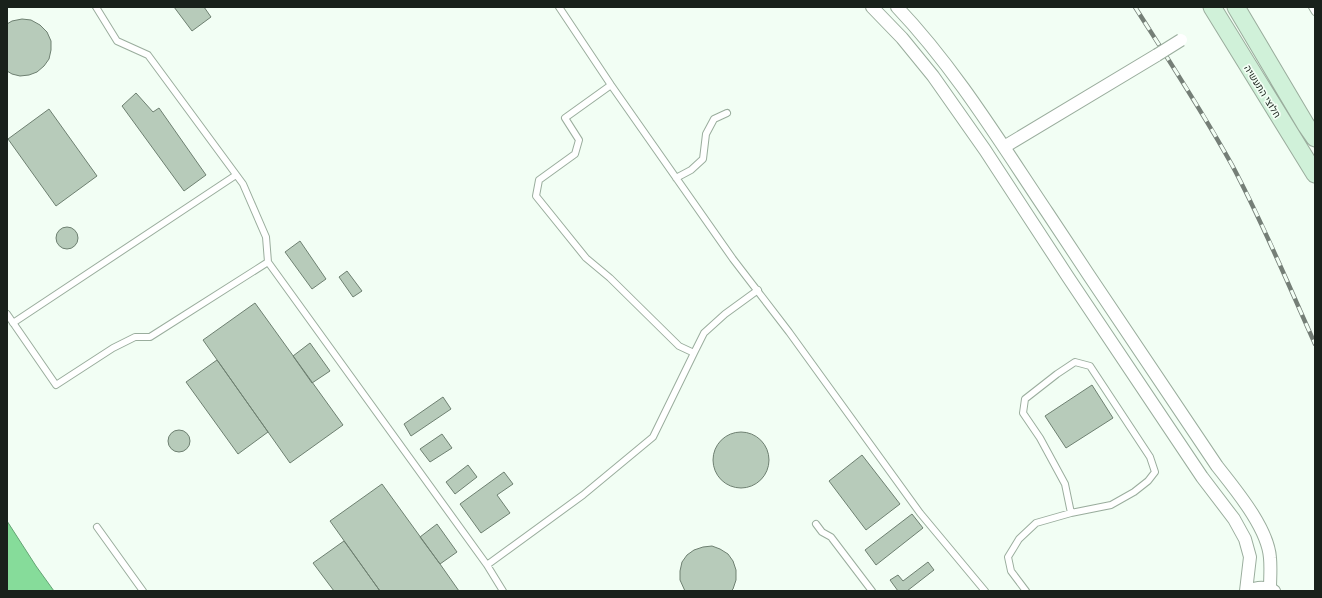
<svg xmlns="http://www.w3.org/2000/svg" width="1322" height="598" font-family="'Fira Sans',Heebo,sans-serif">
<rect width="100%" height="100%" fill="#f2fef4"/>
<!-- water -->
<path fill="#86dc9a" stroke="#65a474" d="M7 521 36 566 54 591H7Z"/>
<!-- building -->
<path fill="#b7cbba" stroke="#6e8071" d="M174 7H204L211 17 192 31Z
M22 19 31 20 40 25 47 32 51 41V50L49 59 44 66 37 72 29 75 20 76 12 74 7 71V24L12 21Z
M136 93 153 112 159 108 206 175 184 191 122 106Z
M49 109 97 176 56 206 8 139Z
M56 238a11 11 0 1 1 22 0a11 11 0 1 1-22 0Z
M300 241 326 279 312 289 285 252Z
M347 271 362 291 353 297 339 277Z
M255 303 343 425 290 463 203 340Z
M310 343 330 371 312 383 293 356Z
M217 360 268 432 238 454 186 382Z
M1092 385 1113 418 1066 448 1045 416Z
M443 397 451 409 411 436 404 424Z
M168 441a11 11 0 1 1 22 0a11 11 0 1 1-22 0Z
M713 460a28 28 0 1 1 56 0a28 28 0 1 1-56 0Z
M442 434 452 448 430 462 420 449Z
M862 455 900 504 866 530 829 481Z
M468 465 477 477 455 494 446 482Z
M504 472 513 484 497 495 510 513 481 533 460 504Z
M382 484 440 564 459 591H380L330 521Z
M912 514 923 528 876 565 865 550Z
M437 524 457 552 440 564 420 537Z
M344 541 380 591H334L313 563Z
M712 546 720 549 728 554 733 561 736 570V580L733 589 731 591H685L680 580V571L682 562 687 555 694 550 703 547Z
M928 562 934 570 907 591H898L890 580 898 575 903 581Z"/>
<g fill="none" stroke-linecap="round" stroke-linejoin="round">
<!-- lane casing -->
<g stroke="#9aad9d" stroke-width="8">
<path id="lane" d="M96 7 117 41 148 55 243 184 266 237 268 262 487 565 503 591
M559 7 611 85 733 259 789 332 920 513 985 591
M1312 7 1315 12
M676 178 691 170 703 159 706 134 714 119 727 113
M7 314 56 385 113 348 135 337H150L268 262
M13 323 236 175
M694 353 704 333 725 314 758 290
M816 524 822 532 831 537 872 591
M97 527 143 591
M487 565 583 495 653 437 694 353 679 346 610 278 586 258 536 196 539 180 575 154 579 140 565 118 611 85
M1026 591 1011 571 1008 557 1019 539 1036 523 1071 513 1111 505 1134 492 1148 481 1155 472 1150 457 1090 366 1075 362 1057 374 1025 399 1023 413 1040 438 1065 484 1071 513"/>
</g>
<!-- street casing -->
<g stroke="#9aad9d" stroke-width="14">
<path id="street" d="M872 7 902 38 933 76 985 150 1068 277 1202 477 1234 519 1245 539 1250 557 1246 591
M897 7C955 68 1000 142 1047 212 1103 297 1160 381 1217 466 1235 489 1268 528 1270 558 1271 568 1270 579 1270 589
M1004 147 1157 55
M1249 591C1257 587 1266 587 1274 591"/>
</g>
<!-- secondary casing -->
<g stroke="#9aad9d" stroke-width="19">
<path id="secondary" d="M1212 7 1315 174
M1236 7 1306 125 1315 138"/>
</g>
<!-- lane -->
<use href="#lane" stroke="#fff" stroke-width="6"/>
<!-- street -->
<use href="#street" stroke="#fff" stroke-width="12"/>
<!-- secondary -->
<use href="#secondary" stroke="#d0f1d9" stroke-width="17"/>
<!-- rail casing -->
<g stroke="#757f77" stroke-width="4.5">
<path id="rail" d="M1135 7C1168 59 1202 111 1232 165 1263 223 1288 284 1315 344"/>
</g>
<!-- rail -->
<use href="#rail" stroke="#f2fef4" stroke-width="3" stroke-dasharray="9" stroke-linecap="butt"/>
<!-- street-bridge casing -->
<g stroke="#9aad9d" stroke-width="14" stroke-linecap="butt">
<path id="street-bridge" d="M1157 55 1181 40"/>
</g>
<!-- street-bridge -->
<use href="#street-bridge" stroke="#fff" stroke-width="12"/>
</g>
<g text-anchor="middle" stroke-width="3.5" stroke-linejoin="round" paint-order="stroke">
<!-- street labels -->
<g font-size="10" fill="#19211b" stroke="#f2fef4">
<text transform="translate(1263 91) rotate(58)" y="4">חלוצי התעשיה</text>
</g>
</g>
<!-- border -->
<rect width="1322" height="598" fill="none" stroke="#19211b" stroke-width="16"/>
</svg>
